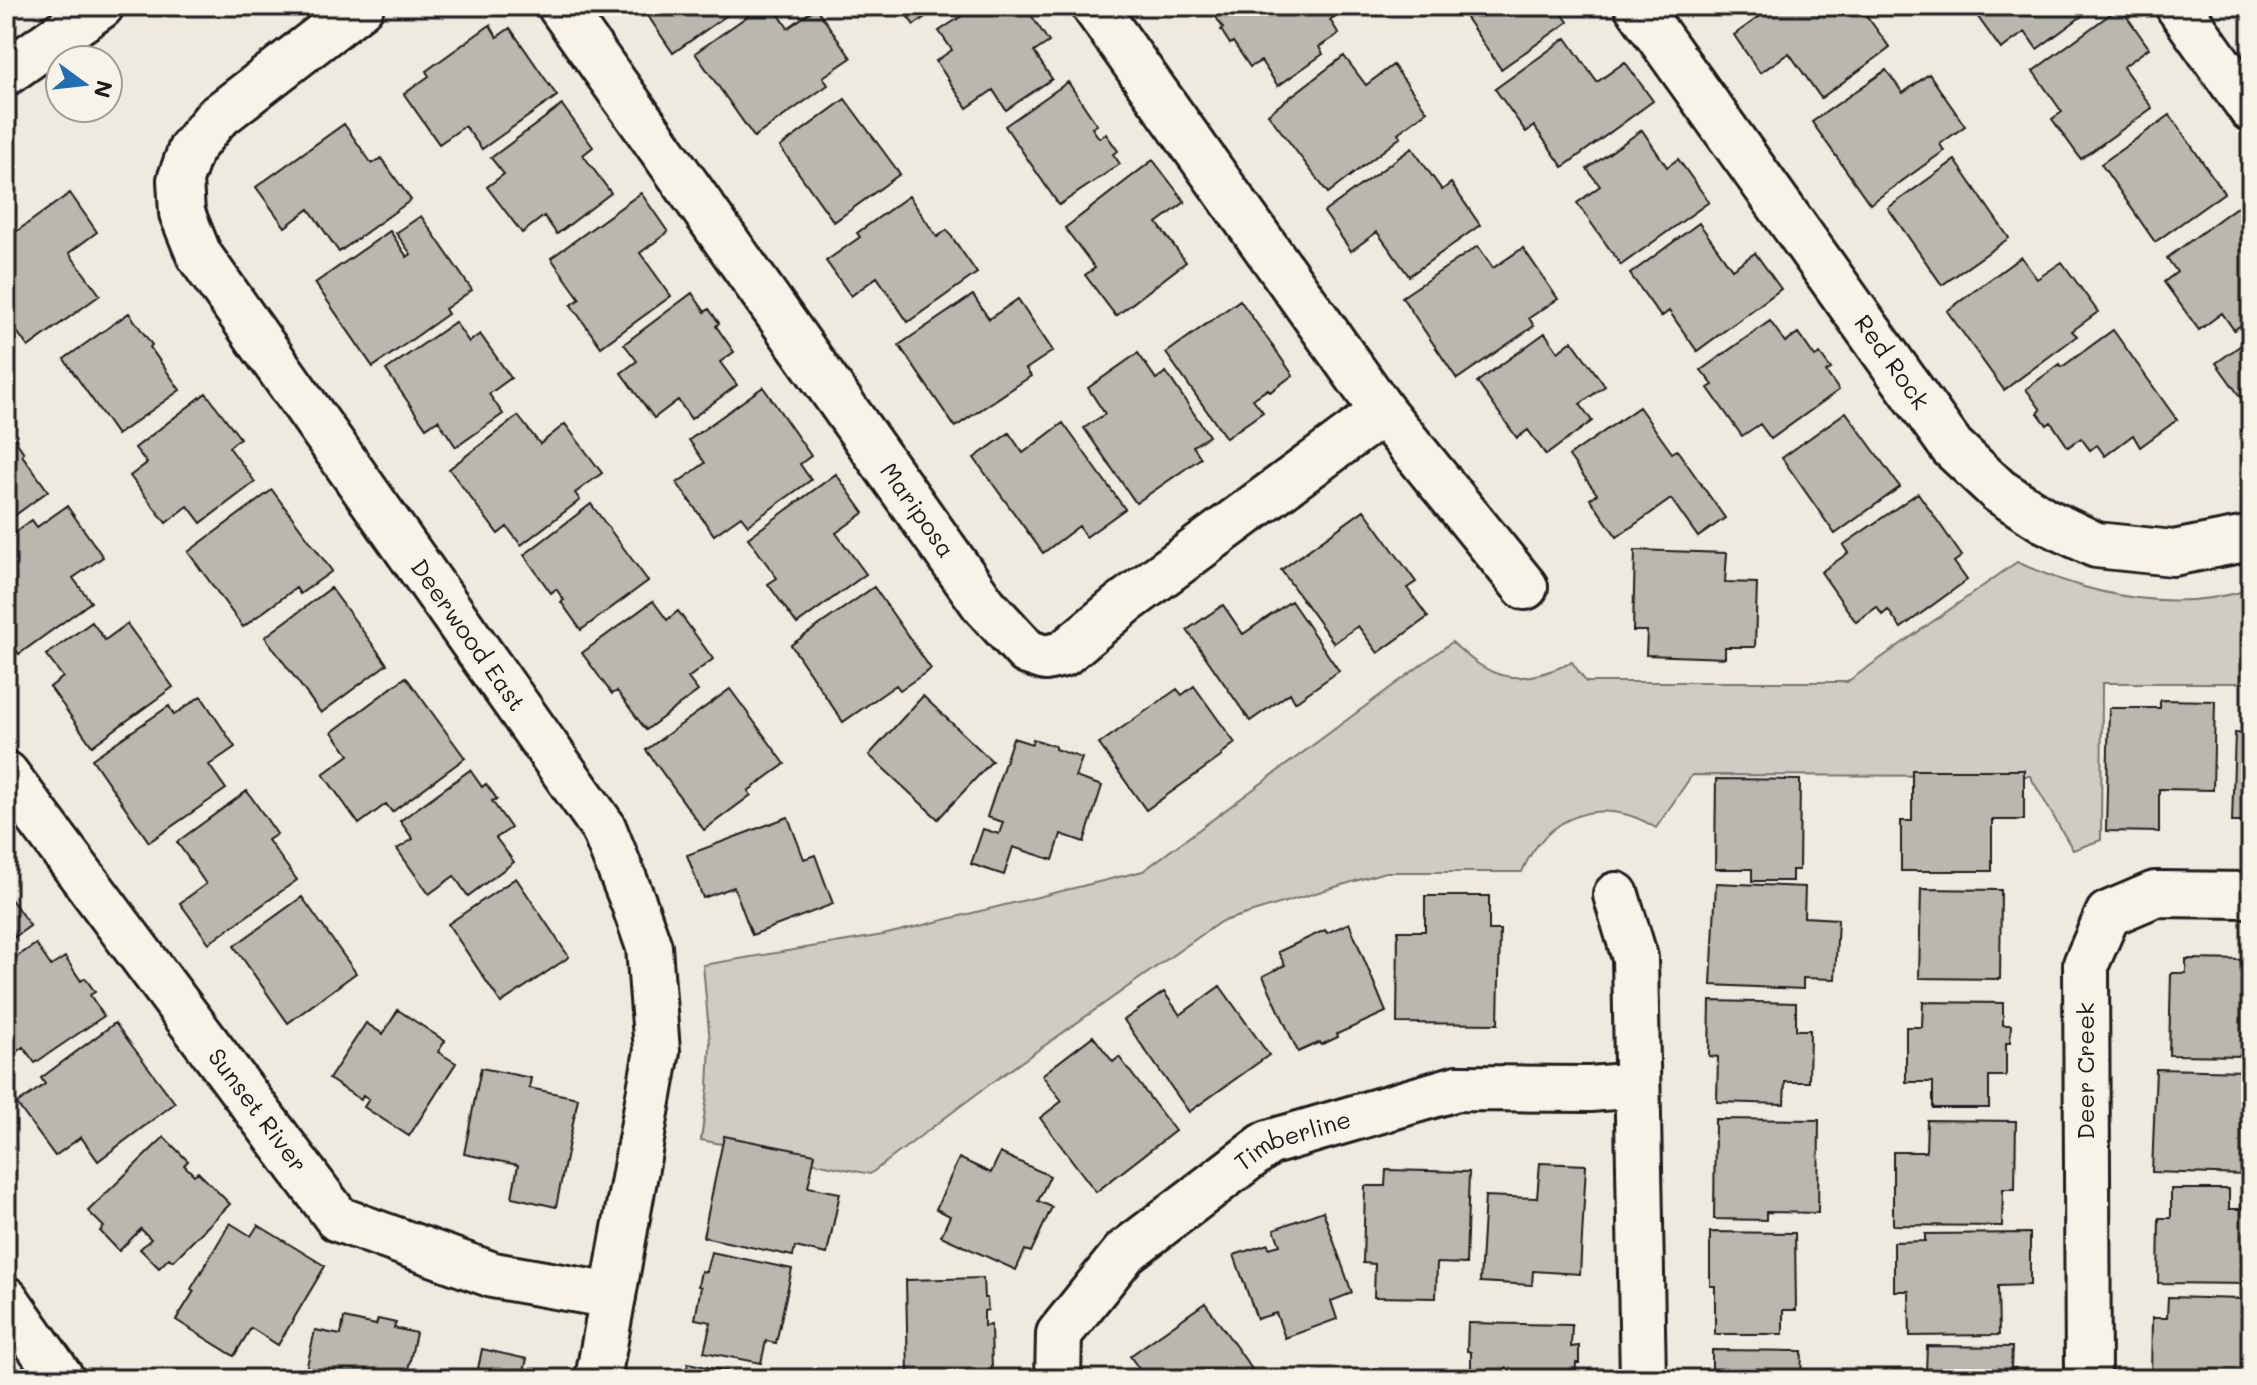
<svg xmlns="http://www.w3.org/2000/svg" width="2257" height="1385" font-family="Mali,sans-serif">
<rect width="100%" height="100%" fill="#eeeae0"/>
<filter id="ink" filterUnits="userSpaceOnUse"><feTurbulence type="fractalNoise" baseFrequency=".0125" numOctaves="2"/><feDisplacementMap in="SourceGraphic" scale="16" xChannelSelector="R" yChannelSelector="G"/><feConvolveMatrix kernelMatrix="1 2 1 2 8 2 1 2 1" color-interpolation-filters="sRGB"/></filter>
<g filter="url(#ink)">
<!-- green -->
<path fill="#cfccc3" stroke="#767470" stroke-width="2" d="M2017 562C2091 596 2171 614 2251 589V683H2102L2101 840 2073 850 2030 776 1692 775 1656 828C1603 794 1545 815 1522 872H1385L1220 922 990 1084 870 1174 701 1140 708 1088 710 1043 703 965 883 935 1143 871 1452 642C1493 682 1519 687 1572 662L1586 682H1847Z"/>
<!-- building -->
<path fill="#bab7af" stroke="#1c1c1c" stroke-width="2" d="M662 6H740L673 53 648 16Z
M762 6H773L788 28 816 8 851 58 823 77 828 85 754 137 695 53Z
M900 6H940L914 25Z
M977 6H1030L1035 13 1031 15 1049 42 1034 52 1052 79 1006 110 993 90 967 108 936 61 952 50 939 31Z
M1215 6H1327L1334 17 1330 20 1339 34 1319 47 1323 54 1278 86 1261 61 1250 67 1233 42 1230 44 1221 30 1223 28 1211 9Z
M1458 6H1557L1568 22 1501 69Z
M1774 6H1847L1853 14 1861 8 1890 48 1821 98 1789 53 1760 73 1734 35Z
M1970 6H2075L2082 16 2037 49 2025 32 2001 49Z
M2120 7 2149 48 2123 67 2152 108 2081 159 2052 119 2062 112 2033 71Z
M490 25 497 37 510 28 557 96 482 149 465 126 439 144 404 94 429 76 426 71Z
M1566 38 1597 82 1625 62 1653 101 1563 167 1534 126 1526 132 1495 89Z
M1344 56 1366 85 1393 65 1427 111 1398 133 1401 137 1328 193 1268 114Z
M1886 70 1903 93 1929 74 1965 126 1940 144 1944 151 1870 204 1812 122Z
M1068 82 1097 125 1092 128 1099 138 1106 134 1118 151 1113 154 1120 164 1059 205 1005 126Z
M845 99 900 174 834 222 780 147Z
M562 105 593 147 583 155 611 193 557 234 544 216 522 233 487 187 504 174 491 158Z
M2170 115 2224 193 2155 242 2101 164Z
M344 124 372 164 381 158 411 200 339 252 309 209 285 227 256 187Z
M1642 130 1667 167 1678 159 1709 202 1621 265 1577 203 1600 186 1587 169Z
M1412 148 1442 190 1451 183 1480 225 1409 276 1377 232 1351 251 1324 212Z
M1153 160 1185 202 1157 223 1186 262 1116 316 1085 275 1095 268 1065 228Z
M1955 160 2009 238 1942 285 1888 208Z
M70 193 97 232 69 253 100 295 28 347 6 316V239Z
M641 193 668 232 640 253 671 296 601 347 571 305 580 299 551 258Z
M909 196 937 237 947 230 977 273 908 322 877 277 851 296 826 261 860 237 857 233Z
M2238 206 2251 224V318L2234 330 2222 313 2199 330 2164 282 2177 272 2167 258Z
M421 216 472 290 445 309 448 314 373 367 315 283 390 231 407 257 411 254 396 233Z
M1699 223 1732 269 1755 253 1781 289 1697 351 1669 311 1661 317 1630 274Z
M1478 246 1493 268 1523 248 1558 299 1529 318 1534 326 1457 379 1402 297Z
M2021 257 2037 279 2062 262 2098 312 2072 331 2077 336 2004 390 1947 311Z
M692 293 705 312 709 309 719 323 716 326 734 352 720 362 737 385 691 419 678 400 654 418 621 373 637 361 624 344Z
M973 295 989 319 1018 299 1053 351 1026 369 1031 376 955 427 899 345Z
M1240 300 1293 375 1270 392 1268 389 1253 399 1263 412 1226 438 1166 353Z
M129 313 152 345 150 347 180 390 117 435 64 359Z
M1770 321 1785 342 1798 333 1815 357 1820 354 1831 369 1826 372 1839 390 1771 439 1760 424 1742 436 1708 388 1713 385 1701 370Z
M455 322 469 342 480 334 511 378 489 394 503 414 456 447 438 420 426 428 386 370Z
M2113 330 2177 420 2140 447 2133 435 2105 456 2097 445 2090 450 2081 438 2068 447 2051 422 2047 425 2038 413 2041 410 2026 389 2060 364 2062 367Z
M1545 333 1558 352 1572 341 1605 386 1580 404 1592 421 1546 455 1528 430 1517 438 1477 382Z
M2251 338V412L2216 363Z
M1138 353 1156 379 1166 372 1209 436 1193 446 1201 458 1136 503 1084 428 1105 414 1088 388Z
M763 387 811 456 800 464 811 480 748 525 741 516 714 535 677 483 705 463 689 440Z
M206 393 240 438 229 447 255 482 201 523 188 506 166 523 130 476 147 463 135 448Z
M1639 407 1672 453 1677 450 1725 518 1698 537 1671 499 1617 537 1590 499 1597 494 1569 456Z
M1846 412 1900 487 1835 534 1782 458Z
M518 416 540 444 565 424 602 473 575 493 580 500 521 545 507 527 498 534 449 469Z
M1063 423 1125 509 1086 537 1079 526 1043 553 974 458 1009 433 1023 453Z
M9 431 24 453 22 455 48 491 6 522V432Z
M836 474 864 513 836 533 866 574 797 624 768 584 777 578 748 538Z
M272 490 332 571 300 594 296 588 243 627 188 552Z
M1918 493 1962 556 1954 562 1967 580 1901 628 1888 610 1882 615 1877 607 1856 622 1821 572 1848 553 1843 545Z
M591 504 648 581 581 630 561 602 564 600 556 589 551 593 524 555Z
M67 506 103 557 73 578 91 602 19 654 6 636V539L32 520 37 527Z
M1364 510 1416 582 1407 588 1428 617 1378 653 1358 626 1334 643 1281 570Z
M1635 550 1727 553 1725 582 1757 583 1755 647H1725V658L1646 655 1647 631H1633Z
M874 587 931 669 900 690 896 685 843 722 791 645Z
M331 588 387 664 321 713 265 637Z
M653 601 667 620 678 611 713 659 688 678 698 691 646 730 617 691 612 694 582 653Z
M1291 601 1339 671 1295 702 1290 693 1250 721 1187 630 1223 605 1243 634Z
M92 622 105 640 127 624 173 687 92 746 50 687 63 677 46 655Z
M406 677 465 758 392 812 386 804 359 824 323 774 349 755 332 732Z
M1194 686 1235 743 1221 754 1222 756 1146 810 1099 744 1177 689 1182 695Z
M730 689 785 764 748 791 751 795 704 830 646 750Z
M201 696 235 747 209 765 226 789 149 842 92 759 169 706 174 715Z
M923 696 992 761 938 819 869 755Z
M2160 700 2215 701 2213 790 2159 789V832L2106 831 2109 708H2160Z
M2235 733 2251 734V822H2232Z
M1013 738 1032 744 1033 739 1055 746V749L1082 758 1075 777 1102 786 1084 842 1061 834 1053 860 1013 847 1004 875 971 864 983 829 999 834 1003 822 987 817Z
M470 770 482 787 486 784 497 799 492 801 511 828 496 838 514 862 468 896 454 876 429 894 397 849 413 839 400 821Z
M1912 770H2024V820H1992V871H1901V821H1912Z
M1716 779 1800 780 1799 870H1792V881H1752V869H1715Z
M247 791 277 834 268 840 297 880 209 943 180 903 206 884 177 842Z
M788 817 804 859 815 855 833 904 752 935 734 887 703 898 687 855Z
M516 878 569 957 501 1003 448 924Z
M1716 883 1805 887 1804 917 1838 919 1835 979 1803 978V989L1711 985Z
M1921 889 2001 890 2000 979 1919 978Z
M6 892 30 926 6 943Z
M1425 896H1489V930H1500L1498 1024 1397 1023 1398 931H1425Z
M302 897 356 973 288 1023 234 946Z
M1349 923 1386 1012 1337 1034 1338 1037 1321 1045 1320 1042 1298 1052 1263 976 1285 965 1278 952 1325 930 1327 933Z
M36 944 51 966 65 957 81 981 85 978 95 992 90 995 104 1016 35 1063 23 1047 6 1059V964Z
M2186 959 2251 960V1056L2169 1055 2171 973H2186Z
M1220 986 1269 1055 1189 1112 1124 1020 1164 992 1180 1015Z
M1710 1001 1796 1003V1030H1810L1809 1082H1785L1784 1104 1717 1102 1718 1057 1709 1056Z
M1923 1002 2003 1003V1025H2011L2010 1043H2006V1076H1989V1108H1933V1082H1906V1027H1922Z
M398 1010 445 1041 438 1052 456 1063 409 1136 364 1107 369 1099 363 1095 361 1100 329 1079 366 1023 383 1034Z
M115 1023 175 1103 98 1161 81 1137 55 1156 17 1104 45 1084 41 1078Z
M1093 1036 1113 1062 1119 1057 1175 1131 1096 1192 1040 1118 1062 1101 1042 1075Z
M481 1068 531 1078 529 1088 578 1098 556 1207 512 1197 518 1165 464 1154Z
M2156 1069 2248 1071V1080H2251V1144H2246L2245 1175 2152 1172Z
M1715 1119 1819 1120 1818 1213 1766 1212V1220L1714 1219Z
M1927 1120 2016 1121 2015 1189H2003L2002 1226 1893 1225V1152H1926Z
M724 1136 815 1154 808 1187 840 1193 827 1254 795 1247 793 1256 703 1237Z
M164 1137 188 1161 184 1165 194 1175 198 1172 230 1204 173 1261 169 1258 159 1268 140 1249 151 1239 141 1229 119 1251 100 1231 104 1227 88 1211Z
M1000 1153 1050 1176 1038 1201 1052 1207 1031 1252 1025 1250 1016 1270 941 1236 950 1216 936 1209 959 1158 991 1173Z
M1540 1163 1586 1165 1580 1274 1533 1271 1532 1285 1480 1282 1485 1196 1537 1198Z
M1386 1170 1469 1172 1466 1264 1437 1263 1436 1298 1374 1297 1375 1264 1363 1263 1365 1186H1385Z
M2171 1189H2229V1209H2251V1284L2158 1283 2159 1218H2171Z
M1323 1211 1352 1293 1331 1301 1337 1319 1285 1338 1276 1313 1257 1319 1234 1255 1268 1244 1269 1248 1280 1245 1274 1229Z
M230 1223 251 1236 258 1225 325 1266 278 1345 251 1328 234 1356 176 1320 194 1291 191 1289Z
M1710 1232 1795 1233 1796 1310H1783V1334H1715V1286H1710Z
M2030 1233V1285L1998 1286 1999 1335 1910 1336 1909 1291H1894V1242L1925 1241V1234Z
M711 1252 792 1269 776 1343 766 1341 761 1363 704 1352 711 1322 695 1319 701 1287 698 1286 701 1271 706 1272Z
M983 1278 984 1298H987L988 1310 984 1311V1326L991 1325 992 1372 908 1374 906 1280Z
M2168 1297 2242 1299V1309H2251V1373H2243V1379H2151L2152 1318H2167Z
M1205 1303 1254 1372 1244 1379H1146L1130 1356Z
M344 1318 376 1325 378 1319 396 1323 394 1328 416 1333 406 1379H304L315 1330 341 1335Z
M1468 1323 1572 1325 1571 1347 1579 1346V1363H1576L1575 1379H1469V1373L1471 1374V1352L1467 1351Z
M1927 1346 2012 1347 2011 1368H2016L2015 1379H1908V1372H1926Z
M482 1349 527 1359 522 1379H476Z
M1712 1350 1802 1351 1801 1379H1712Z
M688 1363 763 1379H685Z"/>
<g fill="none" stroke-linecap="round" stroke-linejoin="round">
<!-- minor casing -->
<g stroke="#1c1c1c" stroke-width="50">
<g id="minor">
<path id="s1" d="M361 6 216 118 191 149 180 180 182 213 199 255 603 827 634 904 649 947 657 1051 598 1379"/>
<path id="s2" d="M560 6 984 605 1027 652 1045 658 1063 654 1124 603 1383 412"/>
<path d="M1094 6 1383 412 1525 587"/>
<path id="s3" d="M1637 6 1952 447 1999 491 2044 520 2096 545 2173 553 2251 538"/>
<path d="M2178 6 2251 109"/>
<path id="s4" d="M6 774 338 1219 493 1275 613 1296"/>
<path d="M1616 895 1635 958 1643 1379"/>
<path id="s5" d="M1058 1379 1059 1334 1125 1252 1268 1143 1457 1088 1590 1089 1637 1085"/>
<path d="M2088 1379 2086 964 2108 914 2155 894 2251 895"/>
</g>
</g>
<!-- major casing -->
<g stroke="#1c1c1c" stroke-width="50">
<path id="major" d="M6 73 101 6
M6 1299 62 1379"/>
</g>
<!-- minor -->
<use href="#minor" stroke="#f7f3e8" stroke-width="44"/>
<!-- major -->
<use href="#major" stroke="#f7f3e8" stroke-width="44"/>
</g>
</g>
<g text-anchor="middle" stroke-width="8" stroke-linejoin="round" paint-order="stroke">
<!-- street labels -->
<g font-size="24" fill="#1c1c1c" stroke="#f7f3e8">
<text dy="8" stroke="none"><textPath href="#s3" startOffset="438">Red Rock</textPath></text>
<text dy="8" stroke="none"><textPath href="#s2" startOffset="618">Mariposa</textPath></text>
<text dy="8" stroke="none"><textPath href="#s1" startOffset="800">Deerwood East</textPath></text>
<text transform="translate(2086 1071) rotate(-90)" y="8">Deer Creek</text>
<text dy="8" stroke="none"><textPath href="#s4" startOffset="420">Sunset River</textPath></text>
<text dy="8" stroke="none"><textPath href="#s5" startOffset="354">Timberline</textPath></text>
</g>
</g>
<!-- margin -->
<rect width="2257" height="1385" fill="none" stroke="#f7f3e8" stroke-width="32"/>
<rect x="16" y="16" width="2225" height="1353" fill="none" stroke="#1c1c1c" stroke-width="3" filter="url(#ink)"/>
<!-- north arrow -->
<g transform="translate(84 84) rotate(105)"><circle r="38" fill="#f7f3e8" stroke="#9f9d96" stroke-width="2"/>
<path d="M0-6L14 30L0 20L-14 30Z" fill="#1f6fb2"/>
<text y="-12" font-size="22" font-weight="bold" text-anchor="middle" fill="#1c1c1c">N</text>
</g>
</svg>
